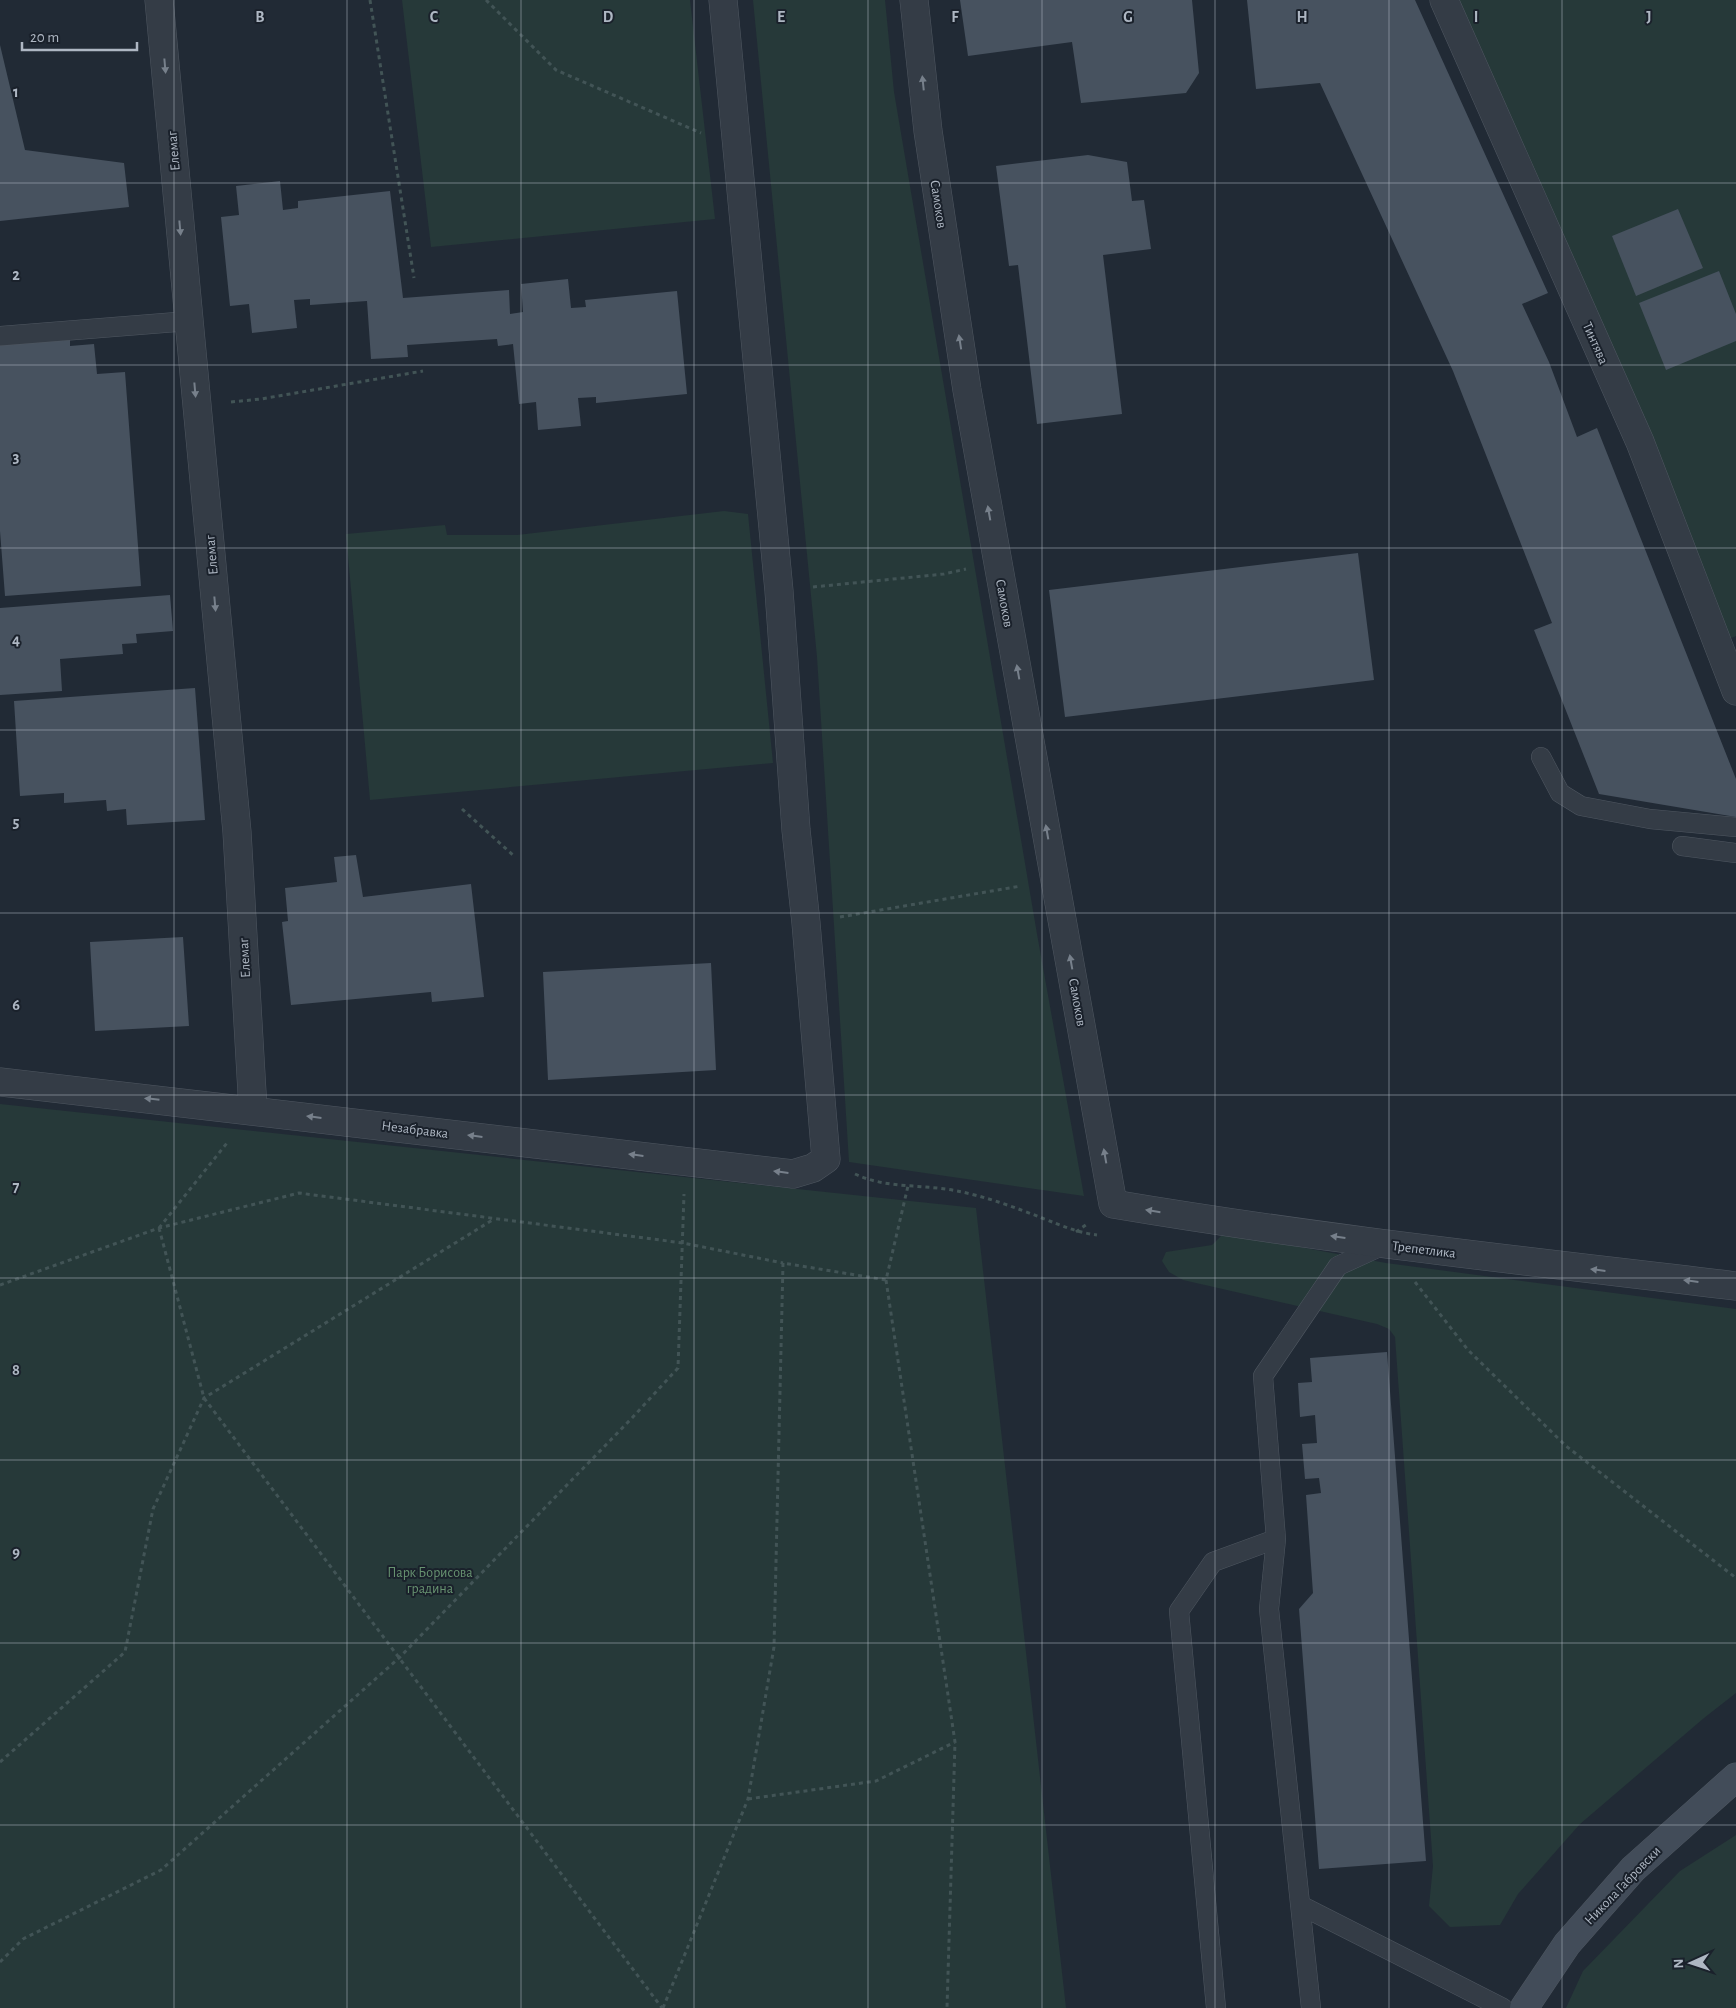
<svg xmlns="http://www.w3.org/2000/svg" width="1736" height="2008" font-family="'Alegreya Sans',sans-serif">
<rect width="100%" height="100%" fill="#212a35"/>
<!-- green -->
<path fill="#263939" d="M402 0H690L715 219 431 247Z
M753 0H885L894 92 1037 934 1084 1196 849 1162 817 657Z
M1444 0H1736V636L1718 644Z
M724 511 748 514 773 763 370 800 346 534 445 525 447 535H517Z
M0 1104 976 1208 1066 2008H0Z
M1224 1233 1386 1263 1736 1309V1693L1704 1718 1580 1824 1518 1894 1500 1925 1450 1927 1429 1906 1433 1866 1395 1337 1389 1329 1377 1324 1183 1280 1169 1272 1162 1261 1166 1252 1212 1245Z
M1736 1835V2008H1566L1583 1971 1680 1871Z"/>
<!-- building -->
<path fill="#47525f" d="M960 0H1192L1199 73 1186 93 1081 103 1072 42 968 56Z
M1247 0H1415L1548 293 1522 304 1549 362 1577 437 1597 428 1736 779V817L1599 794 1534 630 1552 623 1453 371 1320 83 1256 89Z
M0 45 25 150 124 163 129 207 0 221Z
M1088 155 1127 162 1132 201 1144 200 1151 249 1103 255 1122 414 1037 424 1018 265 1009 266 996 166Z
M280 181 283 210 298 208V201L390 191 403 298 509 290 510 314 523 312 521 284 568 279 571 308 586 307 585 300 677 291 687 394 596 403V397L578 398 581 426 538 430 536 402 519 404 513 344 498 346 497 339 407 345 408 357 371 359 367 301 310 305V299L294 300 297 328 252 333 249 304 230 306 221 217 239 215 236 186Z
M1678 209 1703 268 1636 296 1612 236Z
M1719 271 1736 314V341L1666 370 1639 303Z
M70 339V346L94 344 97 374 125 372 141 586 5 596 0 531V344Z
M1358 553 1374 680 1065 717 1049 590Z
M170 595 173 631 136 634 137 643 122 644 123 654 60 659 62 691 0 695V608Z
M195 688 205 820 127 825 126 809 107 811 106 800 64 803V793L20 796 14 701Z
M356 855 363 897 471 884 484 997 432 1002 431 992 291 1005 282 922 288 921 285 888 337 882 334 857Z
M183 937 189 1026 95 1031 90 942Z
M711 963 716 1070 548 1080 543 972Z
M1387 1352 1426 1861 1319 1869 1299 1609 1313 1593 1306 1495 1321 1493 1319 1478 1305 1479 1302 1444 1317 1443 1315 1415 1300 1417 1298 1383 1312 1382 1310 1358Z"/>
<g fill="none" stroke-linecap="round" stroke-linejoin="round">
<!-- lane casing -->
<g stroke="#4f5761" stroke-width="20">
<path id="lane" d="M0 336 189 321
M1541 757 1560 793 1581 806 1650 819 1736 827
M1682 846 1736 853
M1300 1905 1503 2008
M1216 2008 1179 1611 1213 1562 1276 1539
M1311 2008 1269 1609 1276 1539 1263 1376 1338 1266 1386 1244"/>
</g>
<!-- street casing -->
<g stroke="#4f5761" stroke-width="29">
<path id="street" d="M159 0 237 832 253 1110
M914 0 928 131 967 390 1113 1204C1320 1239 1528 1261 1736 1286
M1444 0 1640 442 1736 691
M0 1082 793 1174 813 1168 826 1159 806 923 796 830 779 591 723 0"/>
</g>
<!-- secondary casing -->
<g stroke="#4f5761" stroke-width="29">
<path id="secondary" d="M1524 2008 1567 1944 1633 1869 1736 1777"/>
</g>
<!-- path -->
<path stroke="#425456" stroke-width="3" stroke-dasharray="4 4" stroke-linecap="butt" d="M370 0 414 278
M486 0 556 70 701 133
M231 402 261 399 423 371
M813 587 944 574 966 569
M462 809 514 856
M840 917 1021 886
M855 1174C886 1189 924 1184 957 1191 984 1196 1017 1208 1042 1218 1063 1226 1075 1232 1097 1235
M159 1228 204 1398 662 2008
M159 1228 227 1143
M1076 1232 1087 1224
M886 1280 955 1742 947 2008
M1415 1282 1468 1350 1566 1446 1736 1578
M0 1285 159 1228 299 1193 683 1243 783 1263
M0 1762 125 1652 153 1509 204 1398 494 1219
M748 1799 876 1781 955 1742
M0 1962 23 1939 161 1870 399 1658 632 1418 678 1368 684 1194
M663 2008 748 1799 774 1647 783 1263 886 1280 908 1186"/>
<!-- lane -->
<use href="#lane" stroke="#343c46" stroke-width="19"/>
<!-- street -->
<use href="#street" stroke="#343c46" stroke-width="28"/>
<!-- secondary -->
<use href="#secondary" stroke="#424c59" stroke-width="28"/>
</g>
<!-- one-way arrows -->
<defs><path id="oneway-solid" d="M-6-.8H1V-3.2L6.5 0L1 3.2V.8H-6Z" transform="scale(1.25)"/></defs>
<g fill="#77808b">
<use href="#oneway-solid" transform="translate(165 66) rotate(85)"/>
<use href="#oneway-solid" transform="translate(923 83) rotate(-96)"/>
<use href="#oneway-solid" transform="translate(180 228) rotate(85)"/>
<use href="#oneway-solid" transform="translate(960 342) rotate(-99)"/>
<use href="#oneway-solid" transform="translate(195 390) rotate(85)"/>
<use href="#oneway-solid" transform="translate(989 513) rotate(-100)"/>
<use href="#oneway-solid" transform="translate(215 604) rotate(85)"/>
<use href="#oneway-solid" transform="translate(1018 672) rotate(-100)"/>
<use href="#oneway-solid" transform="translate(1047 832) rotate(-100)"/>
<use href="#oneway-solid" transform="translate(1071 962) rotate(-100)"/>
<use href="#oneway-solid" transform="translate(152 1099) rotate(-174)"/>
<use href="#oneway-solid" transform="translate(314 1117) rotate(-173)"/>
<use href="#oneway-solid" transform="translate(475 1136) rotate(-173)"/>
<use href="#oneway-solid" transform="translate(636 1155) rotate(-173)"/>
<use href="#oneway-solid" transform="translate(1105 1156) rotate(-100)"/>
<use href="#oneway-solid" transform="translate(781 1172) rotate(-173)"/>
<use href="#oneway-solid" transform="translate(1153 1211) rotate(-171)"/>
<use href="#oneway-solid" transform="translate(1338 1237) rotate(-172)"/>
<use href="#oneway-solid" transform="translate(1598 1270) rotate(-173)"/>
<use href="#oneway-solid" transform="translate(1691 1281) rotate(-173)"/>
</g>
<!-- grid -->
<path fill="none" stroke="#aeb7c3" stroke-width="1" stroke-opacity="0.55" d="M174 0V2008M347 0V2008M521 0V2008M694 0V2008M868 0V2008M1042 0V2008M1215 0V2008M1389 0V2008M1562 0V2008M0 183H1736M0 365H1736M0 548H1736M0 730H1736M0 913H1736M0 1095H1736M0 1278H1736M0 1460H1736M0 1643H1736M0 1825H1736"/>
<g text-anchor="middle" stroke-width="4" stroke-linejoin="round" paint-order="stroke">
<!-- street labels -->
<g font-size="14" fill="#aeb7c3" stroke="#1a212b">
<text transform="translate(173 151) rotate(-95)" y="5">Елемаг</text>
<text transform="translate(939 204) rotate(81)" y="5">Самоков</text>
<text transform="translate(1596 343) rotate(66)" y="5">Тинтява</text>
<text transform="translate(211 555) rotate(-95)" y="5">Елемаг</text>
<text transform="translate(1005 603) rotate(80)" y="5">Самоков</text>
<text transform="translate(244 958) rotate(-93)" y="5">Елемаг</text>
<text transform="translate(1078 1002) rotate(80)" y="5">Самоков</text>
<text transform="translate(415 1129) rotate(7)" y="5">Незабравка</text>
<text transform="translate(1424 1249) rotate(7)" y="5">Трепетлика</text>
<text transform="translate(1622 1885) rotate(-46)" y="5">Никола Габровски</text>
</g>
<!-- park labels -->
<g font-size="14" fill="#679270" stroke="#1a212b">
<text x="430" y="1577">Парк Борисова<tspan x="430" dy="16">градина</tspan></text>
</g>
</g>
<g font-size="16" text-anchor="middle" font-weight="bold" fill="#aeb7c3" stroke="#1a212b" stroke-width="4" stroke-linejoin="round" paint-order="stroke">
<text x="260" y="22">B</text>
<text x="434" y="22">C</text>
<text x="608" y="22">D</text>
<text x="781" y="22">E</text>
<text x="955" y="22">F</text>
<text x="1128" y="22">G</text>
<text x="1302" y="22">H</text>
<text x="1476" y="22">I</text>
<text x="1649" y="22">J</text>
<text x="16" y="97">1</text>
<text x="16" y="280">2</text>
<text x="16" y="462">3</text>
<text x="16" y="645">4</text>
<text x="16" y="827">5</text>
<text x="16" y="1010">6</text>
<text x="16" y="1192">7</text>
<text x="16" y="1375">8</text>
<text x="16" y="1557">9</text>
</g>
<!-- north arrow -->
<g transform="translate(1691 1963) rotate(267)" stroke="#1a212b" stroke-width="4" paint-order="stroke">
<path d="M0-4L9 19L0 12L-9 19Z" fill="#aeb7c3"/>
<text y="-8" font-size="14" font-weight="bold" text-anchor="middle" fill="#aeb7c3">N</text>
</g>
<!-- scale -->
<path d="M22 42v8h115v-8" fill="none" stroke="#aeb7c3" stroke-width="2.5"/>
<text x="30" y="42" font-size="15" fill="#aeb7c3" stroke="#1a212b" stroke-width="4" paint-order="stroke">20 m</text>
</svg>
